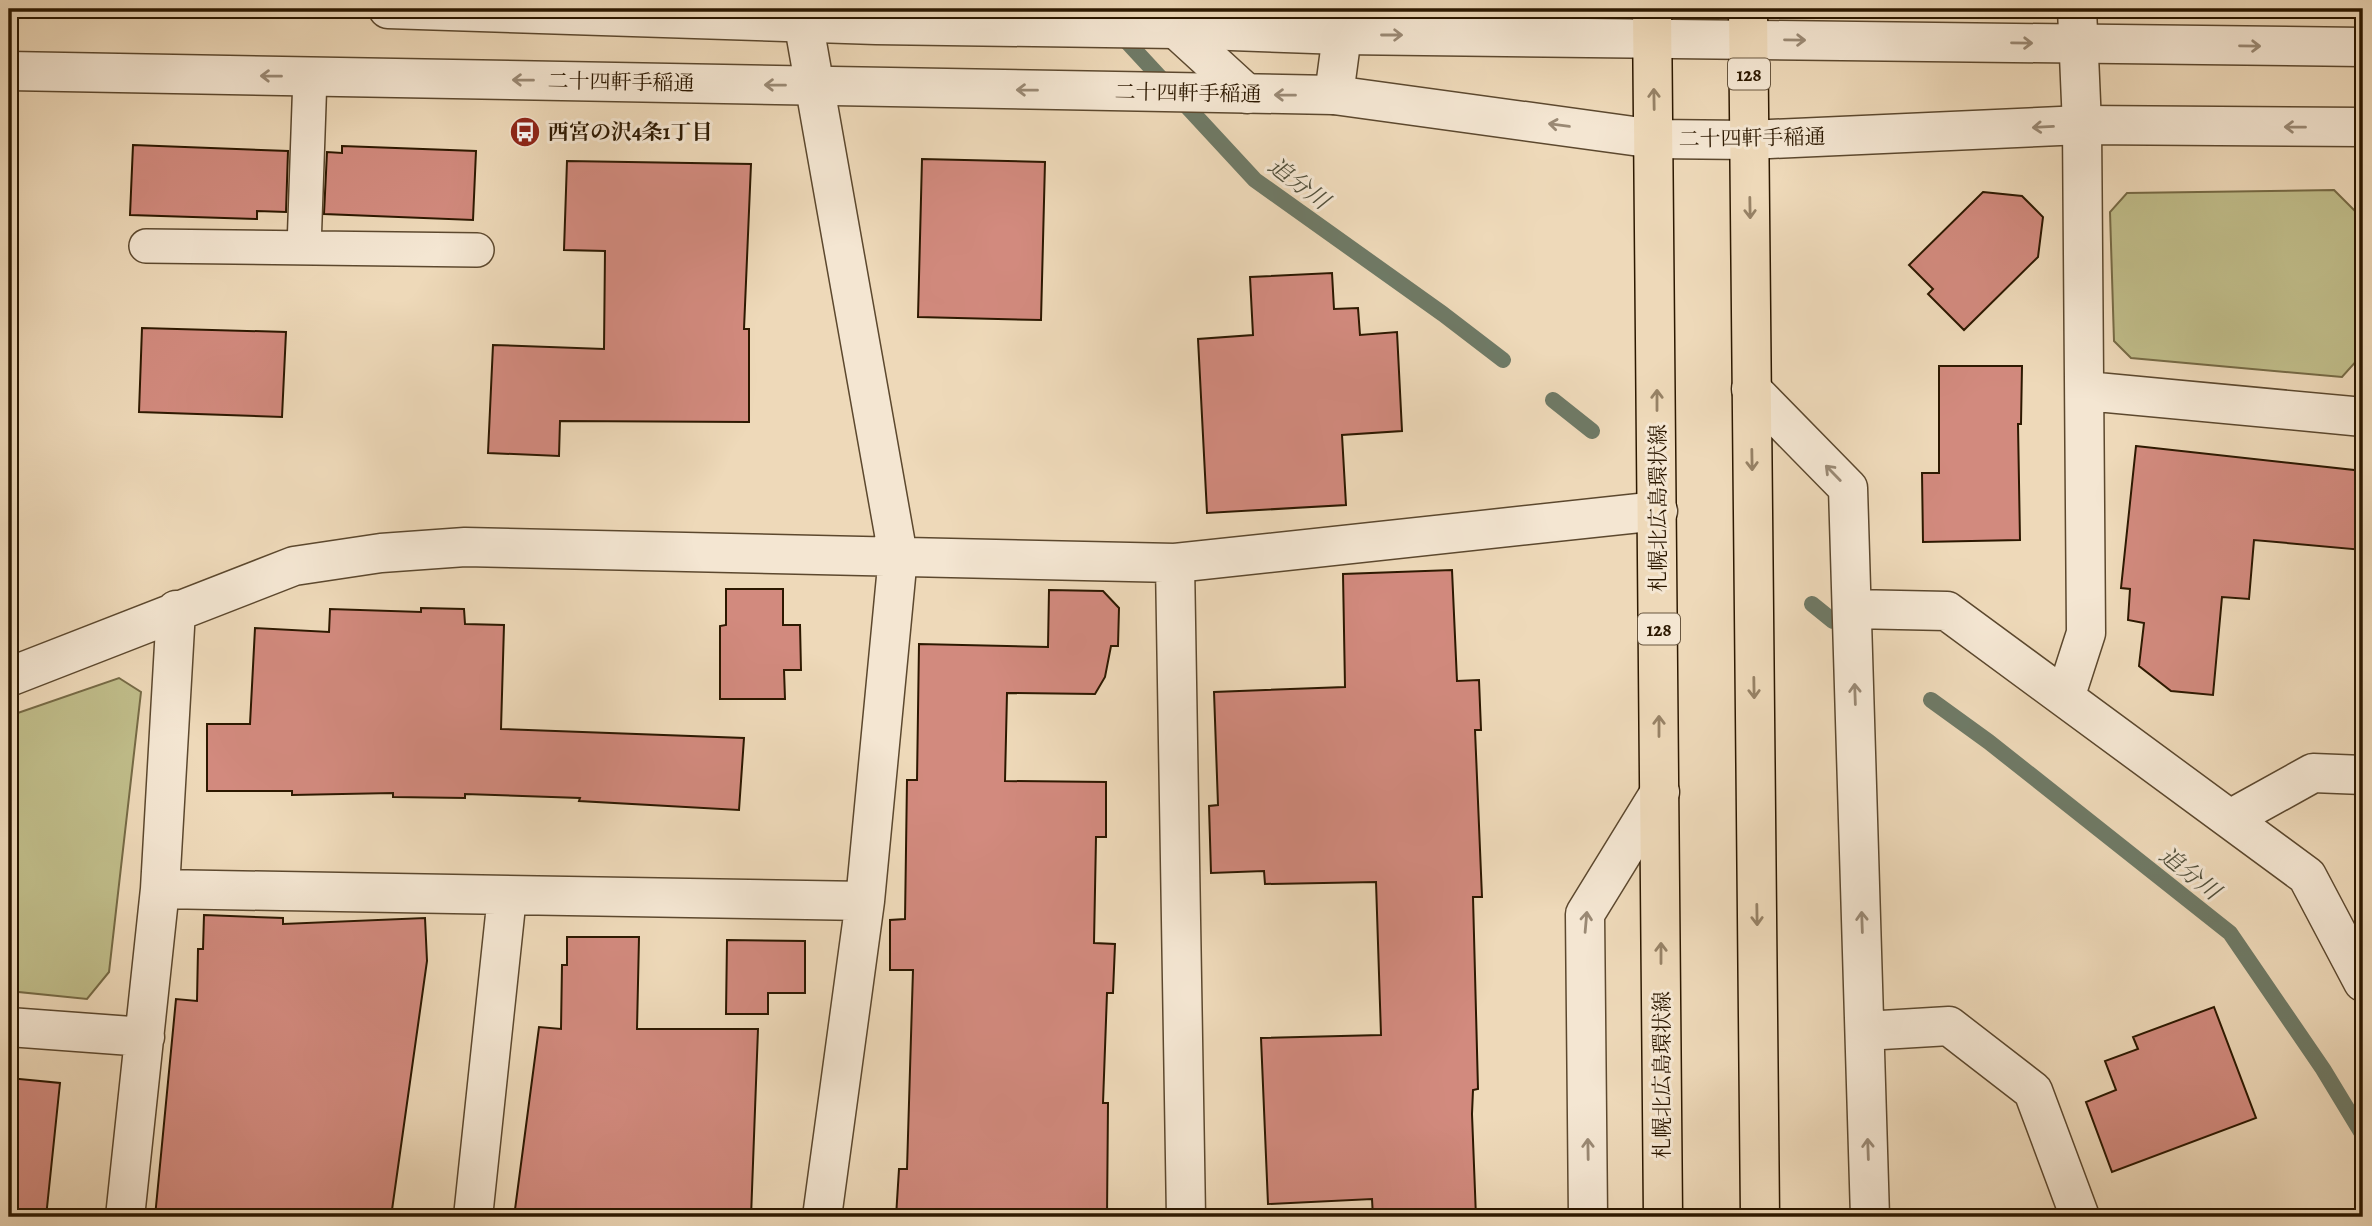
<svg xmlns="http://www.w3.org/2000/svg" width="2372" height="1226" font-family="Alegreya,'Noto Serif JP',serif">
<rect width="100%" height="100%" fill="#eed9b9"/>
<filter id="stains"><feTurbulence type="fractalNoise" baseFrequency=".00286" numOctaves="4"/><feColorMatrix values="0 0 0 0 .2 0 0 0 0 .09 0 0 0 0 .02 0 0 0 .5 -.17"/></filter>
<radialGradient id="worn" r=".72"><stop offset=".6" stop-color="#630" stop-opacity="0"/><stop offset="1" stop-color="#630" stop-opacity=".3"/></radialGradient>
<!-- green -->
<path fill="#c0bd8a" stroke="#766a45" stroke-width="2" d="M2334 190 2355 211 2360 357 2342 377 2131 358 2114 341 2110 212 2127 193Z
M119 678 141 692 109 972 87 999 9 991V716Z"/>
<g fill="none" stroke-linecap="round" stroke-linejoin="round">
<!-- stream -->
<path stroke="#6f7a66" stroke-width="16" d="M1118 32 1255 180 1443 314 1503 360
M1553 400 1592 431
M1812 604 1833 621
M1931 700 1989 742 2230 933 2323 1069 2363 1135"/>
</g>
<!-- building -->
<path fill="#d28a7e" stroke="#2c1800" stroke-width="2" d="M133 145 288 151 286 212 257 211V219L130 215Z
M342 146 476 151 473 220 324 214 327 152 342 153Z
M922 159 1045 162 1041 320 918 317Z
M567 161 751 164 744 329H749V422L560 421 559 456 488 453 493 345 604 349 605 251 564 250Z
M1983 192 2022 196 2043 217 2038 257 1964 330 1928 294 1933 289 1909 265Z
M1332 273 1334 309 1358 308 1360 335 1397 332 1402 431 1342 435 1346 505 1207 513 1198 339 1253 335 1250 277Z
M142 328 286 332 282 417 139 412Z
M1939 366H2022L2021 424H2018L2020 540 1923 542 1922 473H1939Z
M2136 446 2363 471V550L2254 540 2249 599 2222 597 2213 695 2171 691 2139 666 2144 623 2128 620 2130 589 2121 588Z
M1452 570 1457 681 1479 680 1481 730H1475L1482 897H1473L1478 1089 1473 1090 1472 1114 1476 1217H1373L1372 1199 1268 1204 1261 1038 1381 1035 1376 882 1265 884 1264 871 1211 873 1209 806 1218 805 1214 692 1345 687 1343 574Z
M726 589H783V625H800L801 670H784L785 699H720V626L726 625Z
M1049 590 1103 591 1119 608 1118 646H1111L1105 677 1095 694 1007 693 1005 781 1106 782V837H1096L1094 943 1115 944 1113 993H1107L1103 1103H1108L1107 1217H896L899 1169H907L913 970H890V920L905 919 907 780H917L919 644 1048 647Z
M421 608 464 609 465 624 504 625 501 729 744 738 739 810 579 801 580 798 465 794V798L393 797V793L292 795V791H207V724H250L255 628 329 632 330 609 421 612Z
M204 915 283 918V924L425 918 427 961 391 1217H155L176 999 197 1001 198 949H203Z
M567 937H639L637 1029H758L751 1217H514L539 1027 561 1029 562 965H567Z
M727 940 805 941V993H768V1014H726Z
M2214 1007 2256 1118 2112 1172 2086 1102 2116 1090 2105 1061 2138 1049 2133 1037Z
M9 1078 60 1083 46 1217H9Z"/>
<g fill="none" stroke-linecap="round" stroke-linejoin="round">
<!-- service casing -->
<g stroke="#5c482e" stroke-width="36">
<path id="service" d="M146 246 477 250
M304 248 310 76"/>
</g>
<!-- minor casing -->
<g stroke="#5c482e" stroke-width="41">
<path id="minor" d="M801 9 898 556 865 901 822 1217
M1161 9 1176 29 1247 94
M1334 95 1342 35 1341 9
M1751 389 1848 488 1870 1217
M2086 391 2363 417
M1175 563 1186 1217
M1852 609 1947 611 2307 876 2363 982
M9 677 294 566 381 553 465 547 1175 563 1658 511
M2065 698 2086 633 2082 125 2077 9
M2230 819 2313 773 2363 775
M160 889 865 901
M9 1027 145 1037
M1865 1031 1949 1026 2033 1091 2080 1217
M125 1217 160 889 176 610
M473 1217 507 896
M1588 1217 1585 914 1660 792"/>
</g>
<!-- tertiary casing -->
<g stroke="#5c482e" stroke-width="41">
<path id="tertiary" d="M388 9 876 25 1176 29 1342 35 2363 47
M9 71 1334 95 1655 139 1749 140 2082 125 2363 127"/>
</g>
<!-- primary casing -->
<g stroke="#2c1800" stroke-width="41">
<path id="primary" d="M1652 9 1663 1217
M1748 9 1760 1217"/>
</g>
<!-- service -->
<use href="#service" stroke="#f4e6d2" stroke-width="33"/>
<!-- minor -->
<use href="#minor" stroke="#f4e6d2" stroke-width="38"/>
<!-- tertiary -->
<use href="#tertiary" stroke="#f4e6d2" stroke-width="38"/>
<!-- primary -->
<use href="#primary" stroke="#eed9b9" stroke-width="38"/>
</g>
<!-- one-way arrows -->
<defs><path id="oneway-shaft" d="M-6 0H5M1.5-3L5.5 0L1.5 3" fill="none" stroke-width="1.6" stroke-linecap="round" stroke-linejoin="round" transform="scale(1.75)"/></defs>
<g stroke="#9a8974">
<use href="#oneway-shaft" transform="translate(1392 35)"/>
<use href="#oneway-shaft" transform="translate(1795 40) rotate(1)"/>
<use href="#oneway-shaft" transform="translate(2022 43) rotate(1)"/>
<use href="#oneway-shaft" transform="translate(2250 46) rotate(1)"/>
<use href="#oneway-shaft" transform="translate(271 76) rotate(-179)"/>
<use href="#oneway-shaft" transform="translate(523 80) rotate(-179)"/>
<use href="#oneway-shaft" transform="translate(775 85) rotate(-179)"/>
<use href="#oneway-shaft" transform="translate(1027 90) rotate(-179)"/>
<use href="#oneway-shaft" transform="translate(1285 95) rotate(-179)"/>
<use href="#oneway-shaft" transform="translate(1559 125) rotate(-172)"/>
<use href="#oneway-shaft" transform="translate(2043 127) rotate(177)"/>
<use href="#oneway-shaft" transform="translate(2295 127) rotate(-179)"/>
<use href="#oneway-shaft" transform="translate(1833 473) rotate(-134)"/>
<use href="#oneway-shaft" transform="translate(1855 694) rotate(-92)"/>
<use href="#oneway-shaft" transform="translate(1586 922) rotate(-85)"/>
<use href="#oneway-shaft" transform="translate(1862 922) rotate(-92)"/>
<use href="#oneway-shaft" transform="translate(1588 1149) rotate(-91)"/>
<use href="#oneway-shaft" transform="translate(1868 1149) rotate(-92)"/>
</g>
<g stroke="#978266">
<use href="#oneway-shaft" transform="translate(1654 99) rotate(-91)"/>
<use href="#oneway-shaft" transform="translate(1750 208) rotate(89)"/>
<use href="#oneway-shaft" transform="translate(1657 400) rotate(-90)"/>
<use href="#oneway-shaft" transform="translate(1752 460) rotate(89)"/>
<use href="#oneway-shaft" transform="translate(1754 688) rotate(89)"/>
<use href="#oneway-shaft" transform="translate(1659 726) rotate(-90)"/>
<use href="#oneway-shaft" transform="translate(1757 915) rotate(89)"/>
<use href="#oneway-shaft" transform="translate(1661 953) rotate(-90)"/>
</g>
<!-- icons -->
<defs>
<g id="bus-disc" transform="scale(1.575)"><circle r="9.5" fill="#8f2418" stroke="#f4e6d2"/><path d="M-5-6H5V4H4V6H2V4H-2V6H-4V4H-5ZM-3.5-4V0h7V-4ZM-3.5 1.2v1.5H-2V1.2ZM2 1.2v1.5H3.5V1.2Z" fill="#fff"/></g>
</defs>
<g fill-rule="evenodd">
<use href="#bus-disc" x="525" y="132"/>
</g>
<g text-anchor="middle" stroke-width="6" stroke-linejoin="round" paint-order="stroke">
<!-- shield labels -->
<g fill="#f4e6d2" stroke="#68563f" stroke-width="2">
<rect x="1728" y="58.5" width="42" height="31" rx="5"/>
<rect x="1638" y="613.5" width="42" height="31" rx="5"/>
</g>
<g font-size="19" font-weight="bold" fill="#2c1800">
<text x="1749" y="81">128</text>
<text x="1659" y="636">128</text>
</g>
<!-- street labels -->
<g font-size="21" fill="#2c1800" stroke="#f4e6d2">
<text transform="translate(621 82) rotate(1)" y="7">二十四軒手稲通</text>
<text transform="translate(1188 93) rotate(1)" y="7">二十四軒手稲通</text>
<text transform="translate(1752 138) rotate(-1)" y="7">二十四軒手稲通</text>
<text transform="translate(1658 508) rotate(-90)" y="7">札幌北広島環状線</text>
<text transform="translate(1662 1075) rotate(-90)" y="7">札幌北広島環状線</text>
</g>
<!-- poi labels -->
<g font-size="21" font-weight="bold" fill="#2c1800" stroke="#f4e6d2" text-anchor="start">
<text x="548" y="139">西宮の沢4条1丁目</text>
</g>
<!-- water labels -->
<g font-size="23" font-style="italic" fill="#53513c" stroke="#f4e6d2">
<text transform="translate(1299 183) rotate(37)" y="8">追分川</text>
<text transform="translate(2190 873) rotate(38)" y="8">追分川</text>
</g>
</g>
<!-- margin -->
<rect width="2372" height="1226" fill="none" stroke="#eed9b9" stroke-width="35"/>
<rect x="10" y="10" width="2351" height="1205" fill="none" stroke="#2c1800" stroke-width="3.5"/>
<rect x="18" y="18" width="2337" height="1191" fill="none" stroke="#2c1800" stroke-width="2"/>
<rect width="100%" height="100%" filter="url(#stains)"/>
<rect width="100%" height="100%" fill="url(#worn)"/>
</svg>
